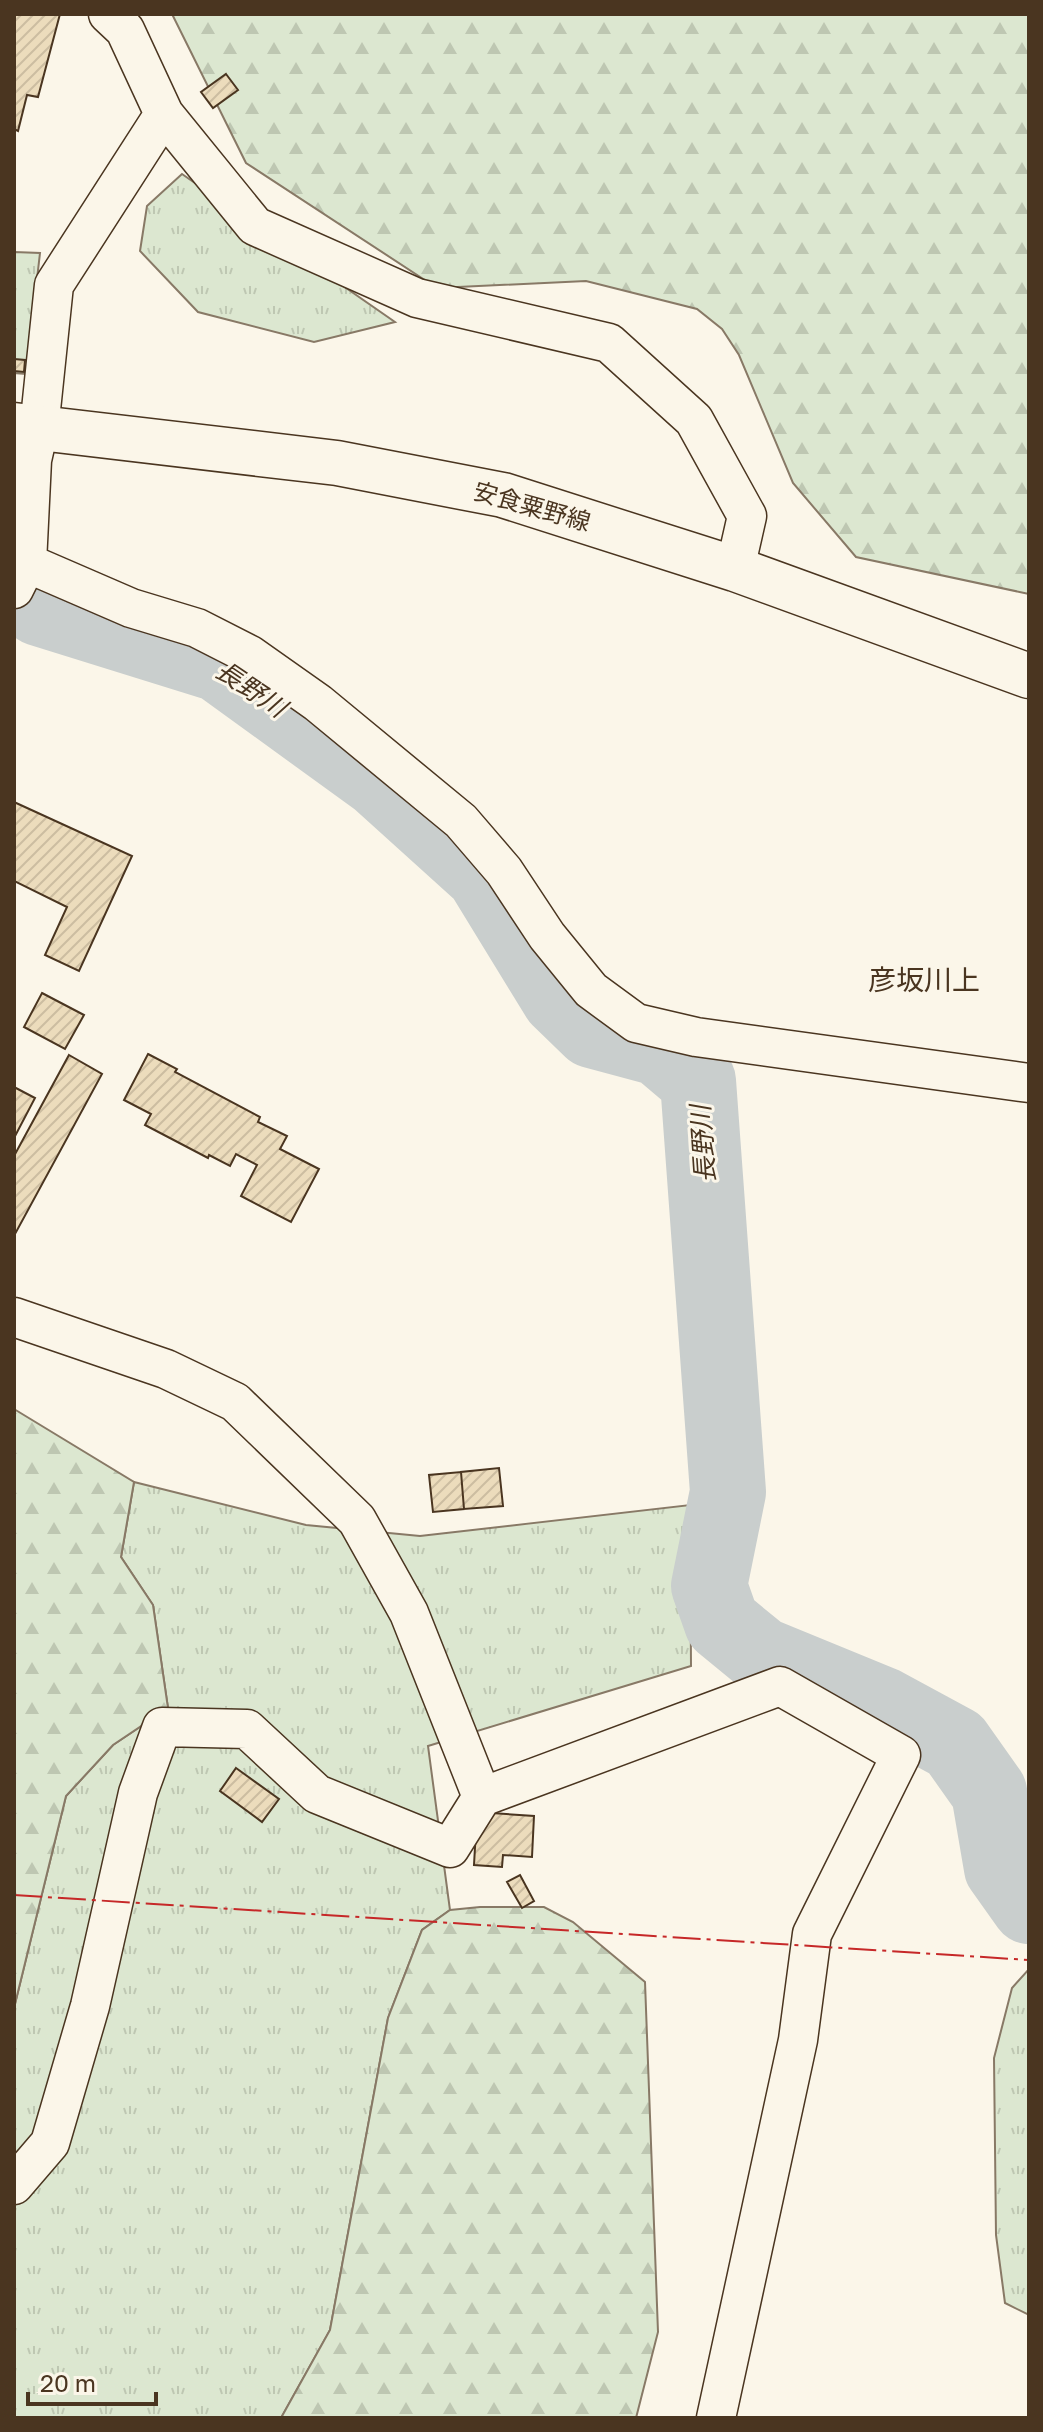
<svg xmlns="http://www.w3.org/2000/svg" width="1043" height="2432" font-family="'Golos Text','Noto Sans JP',sans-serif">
<defs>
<pattern id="grass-tufts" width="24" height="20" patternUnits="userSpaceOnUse" patternTransform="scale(2)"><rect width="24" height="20" fill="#dce7d0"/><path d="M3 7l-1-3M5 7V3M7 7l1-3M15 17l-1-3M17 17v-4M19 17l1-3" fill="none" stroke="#bec7b2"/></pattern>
<pattern id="forest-firs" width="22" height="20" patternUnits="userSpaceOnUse" patternTransform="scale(2)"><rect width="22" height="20" fill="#dce7d0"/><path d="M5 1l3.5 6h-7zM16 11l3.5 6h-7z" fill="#bec7b2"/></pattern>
<pattern id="building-hatch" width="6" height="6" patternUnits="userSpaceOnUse" patternTransform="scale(2)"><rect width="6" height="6" fill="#ecdcbc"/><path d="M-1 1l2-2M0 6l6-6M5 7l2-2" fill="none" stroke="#ccbda1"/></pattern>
</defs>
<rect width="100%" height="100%" fill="#fbf6e9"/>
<!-- grass -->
<path fill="url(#grass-tufts)" stroke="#887966" stroke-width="2" d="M182 174 395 322 314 342 198 312 140 251 147 206Z
M14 252 40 253 26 374 14 373Z
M134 1482 306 1525 420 1536 690 1505 691 1666 428 1746 450 1910 422 1930 388 2018 330 2330 281 2418H14V2008L66 1796 113 1745 168 1708 153 1605 121 1557Z
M1029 1969V2315L1005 2303 996 2235 994 2058 1012 1988Z"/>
<!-- forest -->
<path fill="url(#forest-firs)" stroke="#887966" stroke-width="2" d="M172 14H1029V594L856 557 793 483 739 355 722 329 697 309 586 281 437 288 246 163Z
M14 1409 134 1482 121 1557 153 1605 168 1708 113 1745 66 1796 14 2008Z
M480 1907H544L573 1922 645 1982 658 2332 636 2418H281L330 2330 388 2018 422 1930 450 1910Z"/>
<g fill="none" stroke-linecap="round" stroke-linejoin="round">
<!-- river -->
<path stroke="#c9cecd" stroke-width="76" d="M14 590 39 608 219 664 379 780 483 874 559 998 592 1030 659 1048 698 1081 728 1492 709 1586 722 1623 761 1655 883 1705 955 1744 989 1792 1002 1868 1029 1906"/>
</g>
<!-- building -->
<path fill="url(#building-hatch)" stroke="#4a3520" stroke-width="2" d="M14 14H60L38 97 27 95 18 131 14 129Z
M226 74 238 90 213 108 201 92Z
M14 359 25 360 24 372 14 371Z
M14 802 132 856 79 971 45 955 67 907 14 881Z
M42 993 84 1015 65 1049 24 1027Z
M148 1054 177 1069 175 1072 260 1117 258 1122 287 1136 280 1149 319 1169 291 1222 241 1196 257 1165 236 1154 230 1166 209 1155 208 1158 145 1125 151 1114 124 1100Z
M69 1055 102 1074 15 1234 14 1156Z
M14 1087 35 1098 14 1138Z
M499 1468 503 1506 464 1509 461 1472Z
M461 1472 464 1509 433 1512 429 1475Z
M236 1768 279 1799 262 1822 220 1791Z
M477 1812 534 1816 532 1857 503 1855 502 1867 474 1865Z
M520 1875 534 1901 522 1908 507 1882Z"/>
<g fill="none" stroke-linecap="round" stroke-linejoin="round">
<!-- street casing -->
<g stroke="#4a3520" stroke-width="41">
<path id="street" d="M164 114 255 226 417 298 609 343 694 420 747 516 735 569
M27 563 131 608 197 628 250 655 318 703 461 821 504 871 547 936 591 990 636 1023 696 1037 1029 1083
M14 589 27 563 32 460 39 429 54 285 164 114 125 30 108 14
M14 1317 166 1369 235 1402 357 1520 409 1613 482 1797
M14 2185 50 2143 90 2006 138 1793 162 1727 247 1729 317 1794 450 1848 482 1797 780 1686 901 1755 812 1934 798 2040 716 2418"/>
</g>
<!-- secondary casing -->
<g stroke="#4a3520" stroke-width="47">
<path id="secondary" d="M14 425 337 463 503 495 735 569 1029 676"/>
</g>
<!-- street -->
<use href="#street" stroke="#fbf6e9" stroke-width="38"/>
<!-- secondary -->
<use href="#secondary" stroke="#fbf6e9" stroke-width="44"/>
<!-- power -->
<path stroke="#c62828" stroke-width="2" stroke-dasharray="28 6 4 6" stroke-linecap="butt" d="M14 1895 1029 1960"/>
</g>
<g text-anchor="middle" stroke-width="6" stroke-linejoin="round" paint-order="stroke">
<!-- street labels -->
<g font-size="24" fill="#4a3520" stroke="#fbf6e9">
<text transform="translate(532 507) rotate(16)" y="8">安食粟野線</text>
</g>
<!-- water labels -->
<g font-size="26" font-style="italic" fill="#4a3520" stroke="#fbf6e9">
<text transform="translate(251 689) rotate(34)" y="9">長野川</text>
<text transform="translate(703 1144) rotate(-94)" y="9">長野川</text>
</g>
<!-- quarter labels -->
<g font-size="28" fill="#4a3520" stroke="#fbf6e9">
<text x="924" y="990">彦坂川上</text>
</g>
</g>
<!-- border -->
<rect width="1043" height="2432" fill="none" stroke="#4a3520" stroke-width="32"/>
<!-- scale -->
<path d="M28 2392v12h128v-12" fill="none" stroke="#4a3520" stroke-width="4"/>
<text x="40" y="2392" font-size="24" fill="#4a3520" stroke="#fbf6e9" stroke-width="6" paint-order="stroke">20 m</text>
</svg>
